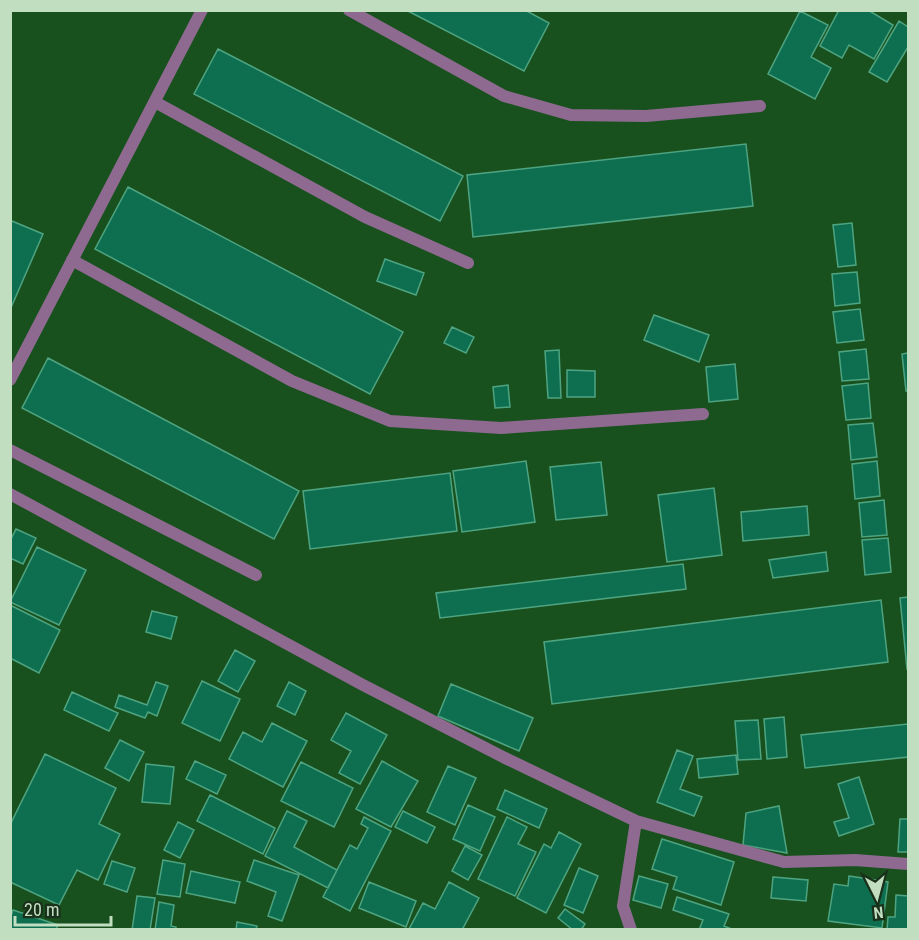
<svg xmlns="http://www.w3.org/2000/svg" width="919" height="940" font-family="'Roboto Condensed',sans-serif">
<rect width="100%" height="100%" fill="#19511e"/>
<!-- building -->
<path fill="#0e6f50" stroke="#4ea481" stroke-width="1.5" d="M406 10H525L549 23 524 71Z
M839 10H868L893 25 874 59 849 45 842 58 820 46Z
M800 11 828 25 811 57 831 68 815 99 768 74Z
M899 21 908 27V47L887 82 869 72Z
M218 49 463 176 440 221 194 94Z
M746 144 753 206 473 237 467 175Z
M128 187 403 332 370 394 95 249Z
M12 221 43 234 10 310V225Z
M852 223 856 265 838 267 833 225Z
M385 259 424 273 416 295 377 281Z
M857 272 860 303 835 306 832 274Z
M860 309 864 340 837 343 833 312Z
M654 315 709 335 699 362 644 340Z
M452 327 474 337 466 353 444 343Z
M866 349 869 379 842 381 839 352Z
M559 350 561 398H548L545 351Z
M908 353V391H906L902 354Z
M48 358 299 491 274 539 22 408Z
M735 364 738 399 709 402 706 367Z
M567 370 595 371V397H567Z
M868 383 871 418 846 420 842 386Z
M508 385 510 407 495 408 493 387Z
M873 423 877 457 851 460 848 425Z
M526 461 535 522 462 532 453 471Z
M877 461 880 496 855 499 852 464Z
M601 462 607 515 556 520 550 467Z
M450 473 457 531 310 549 303 491Z
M714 488 722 555 667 562 658 495Z
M884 500 887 535 862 537 859 503Z
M807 506 809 535 743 541 741 512Z
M16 529 36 538 23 564 10 558V541Z
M888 538 891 572 865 575 862 540Z
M37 547 86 570 59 625 10 602Z
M826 552 828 571 773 578 769 560Z
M683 564 686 589 440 618 436 593Z
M908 597V669H907L900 598Z
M881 600 888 662 552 704 544 642Z
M10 605 60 630 39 673 10 658Z
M152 611 177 617 171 639 146 632Z
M235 650 255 661 238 692 218 681Z
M202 681 240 699 220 741 182 723Z
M156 682 168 686 157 716 148 712 145 718 115 707 119 695 147 705Z
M289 682 306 691 295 715 277 706Z
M451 684 533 718 519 751 438 716Z
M72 692 118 713 109 731 64 710Z
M346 713 387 735 360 784 339 773 351 751 331 740Z
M784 717 787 757 767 759 764 719Z
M758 720 761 759 738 760 735 721Z
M272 723 307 741 283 787 229 759 243 732 262 742Z
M908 724V757L805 768 801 735Z
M120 740 144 752 129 781 105 768Z
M677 750 693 756 680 789 702 797 694 816 657 802Z
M45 754 116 788 99 824 120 834 98 880 77 870 59 905 10 882V825Z
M736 755 738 774 699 778 697 759Z
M195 761 226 775 217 794 186 779Z
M382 761 418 781 391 827 356 809Z
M301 762 353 788 334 827 281 801Z
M146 764 174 767 170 804 142 802Z
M448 766 476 778 455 825 427 812Z
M859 777 874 824 839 836 834 822 849 818 838 784Z
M505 790 547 809 539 828 497 809Z
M210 795 275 828 263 854 197 821Z
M468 805 495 817 480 851 453 839Z
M779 806 787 853 743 845 746 813Z
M287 811 307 821 294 847 337 870 328 888 265 856Z
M403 811 435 827 427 843 395 827Z
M364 817 391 831 350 911 323 897 350 845 357 849 368 828 361 824Z
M507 817 527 827 518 844 536 852 515 896 478 879Z
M900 819H908V852H898Z
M178 822 194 830 180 858 164 850Z
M559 832 581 844 546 913 517 898 544 844 551 848Z
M662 839 734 862 721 905 673 889 677 877 652 869Z
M465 846 482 855 468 880 452 871Z
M163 860 185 864 180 897 157 894Z
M254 860 299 875 282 921 268 916 276 892 247 881Z
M112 861 135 868 127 892 104 884Z
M579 868 598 876 583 913 564 905Z
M191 871 240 882 235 903 186 893Z
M639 876 668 884 661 908 633 900Z
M849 876 888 882 882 928 828 921 834 884 848 886Z
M773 877 808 880 806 901 771 898Z
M369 882 416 901 406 927 359 908Z
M449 882 479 898 462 930 409 929 423 903 435 909Z
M896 895 908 896V930H887L888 917H895Z
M137 896 155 898 150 930H132Z
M677 897 729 914 724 926 734 930H699L703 920 673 910Z
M159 902 174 905 171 926 176 927V930H155Z
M565 909 585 924 581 930H573L558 918Z
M13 910 58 925 56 930H10V919Z
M237 922 257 926 256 930H236Z"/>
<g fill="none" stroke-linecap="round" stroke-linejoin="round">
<!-- minor -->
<path stroke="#8e6a90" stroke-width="12" d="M349 10 504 96 571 115 646 116 760 106
M155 102 365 217 468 263
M72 260 292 381 390 421 501 428 703 414
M10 380 202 10
M10 450 256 575
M10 494 363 685 505 758 636 821 784 862 855 860 908 864
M631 930 623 906 636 821"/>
</g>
<!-- border -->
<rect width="919" height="940" fill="none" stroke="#c2dec1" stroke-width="24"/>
<!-- north arrow -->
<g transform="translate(877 898) rotate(174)" stroke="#19301a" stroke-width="4.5" paint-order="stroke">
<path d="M0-4.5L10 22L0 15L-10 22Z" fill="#c2dec1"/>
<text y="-9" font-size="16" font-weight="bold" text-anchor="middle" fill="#c2dec1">N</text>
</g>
<!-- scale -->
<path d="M15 916v9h96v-9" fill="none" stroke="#c2dec1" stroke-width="3"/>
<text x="24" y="916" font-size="18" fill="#c2dec1" stroke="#19301a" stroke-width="4.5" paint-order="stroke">20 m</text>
</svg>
